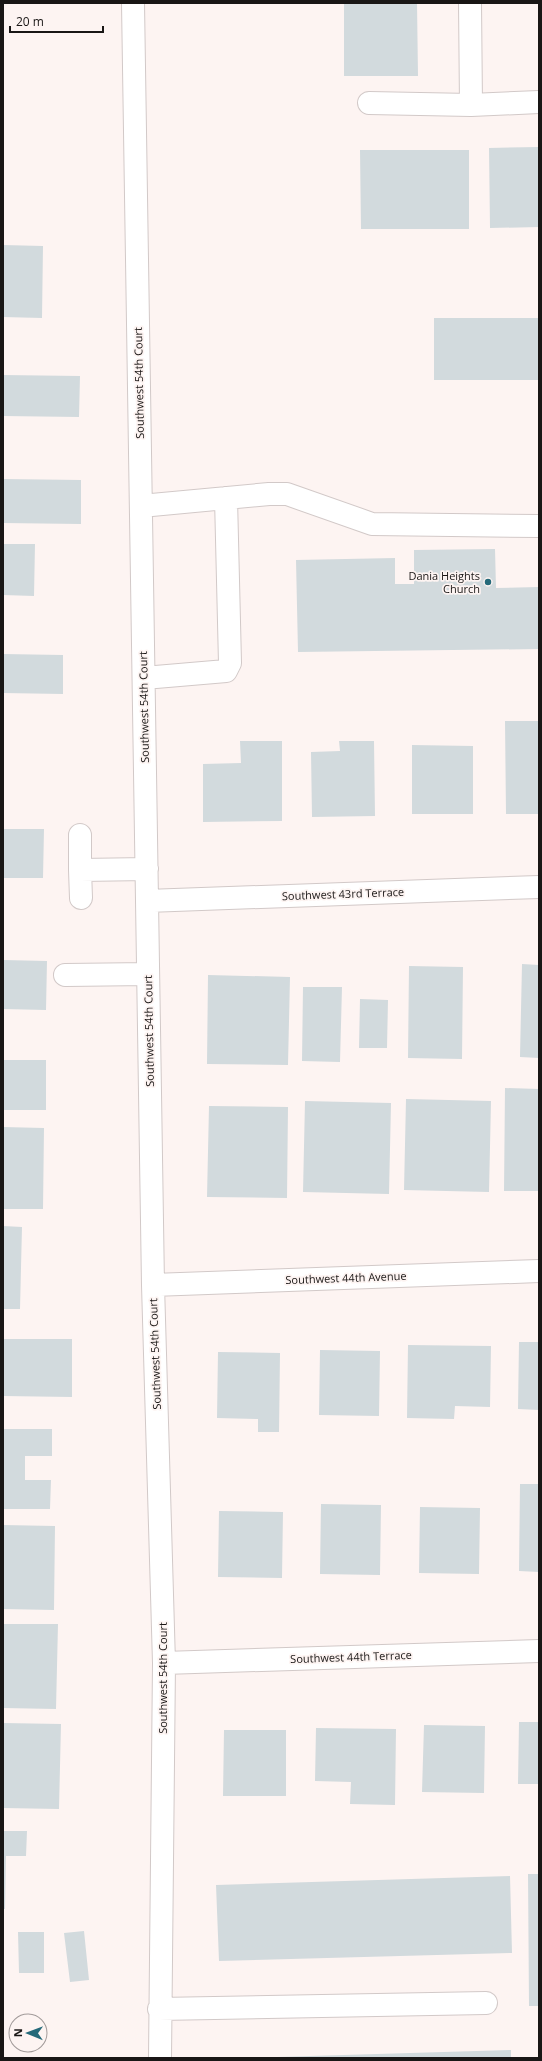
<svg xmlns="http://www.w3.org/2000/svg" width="542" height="2061" font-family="'Open Sans',sans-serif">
<rect width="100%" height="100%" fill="#fdf4f2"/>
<!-- building -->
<path fill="#d2dadd" d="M344 3H417L418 76H344Z
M539 147V227L490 228 489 148Z
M360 150H469V229H361Z
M3 245 43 246 42 318 3 317Z
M434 318H539V380H434Z
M3 375 80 376 79 417 3 416Z
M3 479 81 480V524L3 523Z
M3 544H35L34 596 3 595Z
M495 549 496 588 539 587V649L298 652 296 560 395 558V584H414V550Z
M3 654 63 655V694L3 693Z
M505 721H539V814H506Z
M240 741H282V821L203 822V764L241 763Z
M339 741H374L375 816 312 817 311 752 340 751Z
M412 745 473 746V814H412Z
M3 829H44L43 878H3Z
M3 960 47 961 46 1010 3 1009Z
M522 964 539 965V1058L520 1057Z
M409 966 463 967 462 1059 408 1058Z
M208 975 290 977 288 1065 207 1064Z
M303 987H342L340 1062 302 1061Z
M360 999 388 1000 387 1048H359Z
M3 1060H46V1110H3Z
M505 1088 539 1089V1191H504Z
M406 1099 491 1101 489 1192 404 1190Z
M305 1101 391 1103 389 1194 303 1192Z
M209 1106 288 1107 287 1198 207 1197Z
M3 1127 44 1128 43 1209H3Z
M3 1226 22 1227 20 1309H3Z
M3 1339H72V1397L3 1396Z
M519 1342H539V1410L518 1409Z
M408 1345 491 1346 490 1407 455 1406 454 1419 407 1418Z
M320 1350 380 1351 379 1416 319 1415Z
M218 1352 280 1353 279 1432H258V1419L217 1418Z
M3 1429H52V1456H25V1480H51L50 1509H3Z
M520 1484H539V1572L519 1571Z
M321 1504 381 1505 380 1575 320 1574Z
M420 1507 480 1508 479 1574 419 1573Z
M219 1511 283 1512 282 1578 218 1577Z
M3 1525 55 1526 54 1610 3 1609Z
M3 1624H58L56 1709 3 1708Z
M519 1722H539V1784H518Z
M3 1723 61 1724 59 1809 3 1808Z
M424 1725 485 1726 484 1793 422 1792Z
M316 1728 396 1729 395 1805 350 1804 351 1782 315 1781Z
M224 1730H286V1796H223Z
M3 1831H27L26 1856H6L5 1909H3Z
M528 1874H539V2006H529Z
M510 1876 512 1953 219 1961 216 1885Z
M84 1931 89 1980 70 1982 64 1933Z
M18 1932H44V1973H19Z
M511 2050V2058H277V2057Z"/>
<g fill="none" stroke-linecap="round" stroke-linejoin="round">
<!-- minor casing -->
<g stroke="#d2c9c8" stroke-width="24">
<path id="minor" d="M133 3 153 1285 164 1663 160 2058
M470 3 471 105
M369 103 471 105 539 102
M141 506 269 494H287L372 524 539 526
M144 678 226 671 230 663 226 498
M80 835V870L147 869
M80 870 81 898
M147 901 539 887
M65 975 148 974
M153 1285 539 1271
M164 1663 539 1651
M159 2009 486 2003"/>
</g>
<!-- minor -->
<use href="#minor" stroke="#fff" stroke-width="22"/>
</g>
<!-- markers -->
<circle fill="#246979" stroke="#fdf4f2" stroke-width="1.5" cx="488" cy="582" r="4"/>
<g text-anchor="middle" stroke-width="3.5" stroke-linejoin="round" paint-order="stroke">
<!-- street labels -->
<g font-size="11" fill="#191615" stroke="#fdf4f2">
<text transform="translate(139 383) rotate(-91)" y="4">Southwest 54th Court</text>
<text transform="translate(144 707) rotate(-91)" y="4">Southwest 54th Court</text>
<text transform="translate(343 894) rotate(-2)" y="4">Southwest 43rd Terrace</text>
<text transform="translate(149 1031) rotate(-91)" y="4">Southwest 54th Court</text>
<text transform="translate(346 1278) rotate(-2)" y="4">Southwest 44th Avenue</text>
<text transform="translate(155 1354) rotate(-92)" y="4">Southwest 54th Court</text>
<text transform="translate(351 1657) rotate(-2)" y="4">Southwest 44th Terrace</text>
<text transform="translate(163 1678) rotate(-90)" y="4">Southwest 54th Court</text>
</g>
<!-- poi labels -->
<g font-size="11" fill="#191615" stroke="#fdf4f2" text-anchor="end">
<text x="480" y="580">Dania Heights<tspan x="480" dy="13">Church</tspan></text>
</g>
</g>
<!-- border -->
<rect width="542" height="2061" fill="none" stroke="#191615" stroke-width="8"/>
<!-- north arrow -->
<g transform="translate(28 2033) rotate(271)"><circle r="19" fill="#fdf4f2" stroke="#a29b9a"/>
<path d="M0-3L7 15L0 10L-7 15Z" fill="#246979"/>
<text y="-6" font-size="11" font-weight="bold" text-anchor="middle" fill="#191615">N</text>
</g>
<!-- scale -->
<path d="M10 26v6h93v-6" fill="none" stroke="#191615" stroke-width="2"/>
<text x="16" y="26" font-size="12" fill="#191615" stroke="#fdf4f2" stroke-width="3" paint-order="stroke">20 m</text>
</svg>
